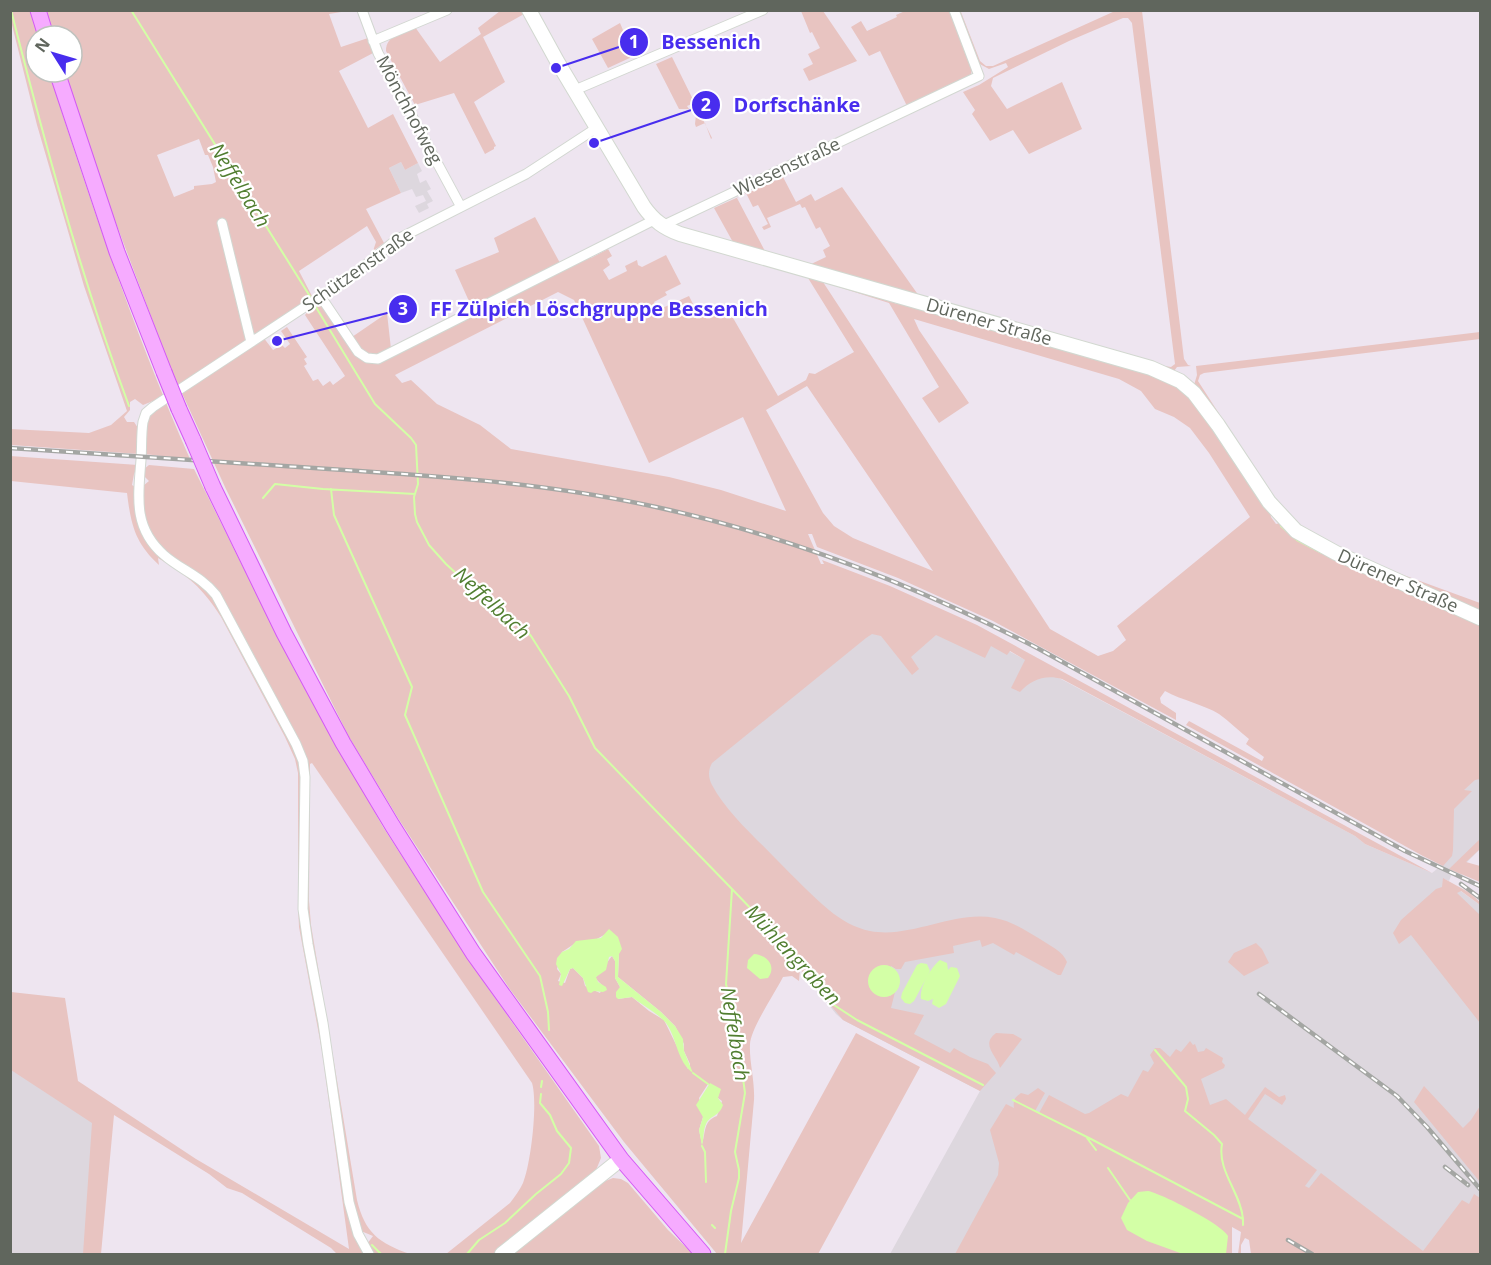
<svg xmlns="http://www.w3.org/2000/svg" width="1491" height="1265" font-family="'Open Sans',sans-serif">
<rect width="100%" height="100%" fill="#eee5f0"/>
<!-- industrial -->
<path fill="#ddd7de" d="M401 162 405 170 418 163 422 171 417 174 420 183 426 180 431 189 427 191 433 201 427 204 429 208 419 213 415 206 426 201 423 195 416 197 412 189 401 193 389 168Z
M831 632 975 633 1355 836 1365 844 1432 873 1442 865 1436 815 1480 765V849L1466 863 1462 875 1453 871 1449 881 1444 879 1480 905V1254H1296L1227 1218 1004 1177 960 1254H890L980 1091 843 1020 836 1014 794 961 804 941 675 756Z
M10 1050 110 1113 98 1254H11Z"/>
<!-- green -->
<path fill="#e8c4c1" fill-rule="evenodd" d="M30 10 38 36H36V72H49C90 202 136 337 190 459L144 454 146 418 157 408 153 401 143 405 135 399 130 402V410L124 417 127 422H134L138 428 139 454 11 445 10 429 89 433 111 425 127 411 84 286 37 125 11 21V11Z
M913 10 950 11 972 70 970 77 907 106 880 51 869 56 851 27 861 21 867 31 897 17 896 15 905 11Z
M46 11H347L329 14 341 47 368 38 375 52 339 71 368 128 393 114 418 163 405 170 401 162 389 168 401 193 366 209 384 243 373 251 376 242 367 226 299 271 313 298 256 334 250 331 243 343 263 337 273 350 282 345 285 348 290 344 281 331 287 327 307 357 304 359 307 364 304 366 313 381 318 379 323 386 330 381 333 385 345 376 305 315 316 303 321 305 328 300 352 337 387 313 391 349 472 308 455 270 499 252 494 238 535 217 560 263 587 250 591 258 608 249 612 256 607 259 610 265 603 270 609 280 627 271 625 266 637 260 638 265 642 267 666 255 681 284 665 292 667 295 654 302 658 310 689 296 700 318 725 304 778 396 806 380 809 373 815 374 854 352 808 278 809 275 890 298 892 302 897 304 898 301 1149 371 1186 391 1270 511 1271 517 1276 524 1280 523 1480 622V779L1475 780 1464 790 1472 791 1454 809 1453 850 1452 856 1443 866 1423 856 1186 725 1189 721 1262 761 1264 757 1246 744 1249 739C1239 731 1229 721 1219 714 1205 705 1181 700 1165 691L1160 698 1161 703 1176 713V720L993 621 898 578 817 547 812 534H808L821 564H824L822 560 890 586 977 625 1432 873 1365 844 1355 836 1062 679C1045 674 1031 680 1020 692L1011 688 1025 660 1010 651 1007 655 991 646 985 658 936 635 911 657 919 669 912 675 881 636 872 634 866 638 712 763C708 770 708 777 712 785 727 813 755 837 777 860 794 877 811 895 829 910 841 920 855 928 870 931 912 939 953 910 995 918 1012 921 1026 931 1040 939 1050 946 1063 951 1067 962L1061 975H1058L1016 952 1014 955 993 943 982 947 980 940 953 946 954 953 905 962 901 969H896L891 966 890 996 895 992 891 1008 924 1015 914 1034 950 1053 954 1048 970 1057 988 1064 996 1073 980 1091 843 1020 800 969 799 981 792 976 783 977C775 993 751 1028 750 1044 749 1061 755 1081 754 1100L741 1243 856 1033 920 1067 818 1254H717L624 1142 509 988 398 818 349 737 225 487 170 367 104 191 65 72H72V36H54ZM199 139 205 155H208L213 167 216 182 212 184 194 186V189L174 197 157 155ZM823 282 889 303 939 387 922 398 939 423 969 403 919 330 914 319 1119 379 1141 391 1155 409 1174 417 1190 428 1209 453 1250 517 1117 626 1126 640 1113 651 1098 656 1050 629ZM558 292 574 300 649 463 743 417 786 511 721 490 669 477 511 449 480 425 437 404 411 380 402 383 395 375ZM807 386 933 571 853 538 834 526 823 513 766 410ZM604 935 619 954 618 977 661 1012 675 1026 684 1044V1051L690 1064V1067L688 1069 664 1020 649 1011 632 997 618 999 620 987 615 978V961L612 956 596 977V979L603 986 600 993 585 986 583 978 573 968 570 969 565 983 558 981 561 974 557 969 562 952 574 944 595 940ZM708 1084 716 1087 718 1098 722 1101 717 1116C703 1121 706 1132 702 1144L699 1130 703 1117 699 1098Z
M500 11H522L524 14 483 37 505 82 474 102 496 146 494 147V149L485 154 454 93 415 105 386 51C386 35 403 33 415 27L440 62 481 34 478 28Z
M801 11H823L857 61 809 81 803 69 813 64 808 54 820 48 812 32 810 33Z
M1115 11H1142L1184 359 1188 365 1191 366 1177 367 1174 371H1171L809 265 826 257 823 250 830 246 820 227 816 229 805 207 802 208 800 204 767 218 771 227 764 230 762 227 768 224 758 205 753 207 746 193 737 198 766 253 734 244 714 208 783 177 796 202 811 194 815 201 842 187 919 296 1164 366 1171 367 1175 364 1132 23 1128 18H1123L1069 41 993 78 991 86 1007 109 1062 82 1082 129 1029 154 1013 130 990 141 972 114 975 110 963 92 979 85 1008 67 1006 63 989 69 976 62 958 13 961 12 980 61 986 66H993Z
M620 23 634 56 608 68 592 39Z
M672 57 712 138 711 139 705 123 696 127 695 124 696 115 699 113 694 103 687 106 689 109H679L656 64Z
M1480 332V339L1204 373 1200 375 1198 381 1263 482 1275 499 1294 520 1305 529 1335 545 1398 573 1480 603V614L1325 544 1285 515 1194 385 1197 375 1196 366Z
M10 456 138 465 134 474 132 485 135 487 142 530 211 593 286 729 301 765 300 893 340 1164 365 1254H337L331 1248 242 1193 227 1188 209 1174 114 1115 101 1254H83L92 1123 11 1070V992L65 998 78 1081 196 1159 349 1249 322 1051 299 927 298 904V773L295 759 285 737 221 617C202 587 188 576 158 558L159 565C135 543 131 525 127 493L11 481Z
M149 465 194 469 294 669 383 827 474 968 599 1146 601 1158 596 1170 496 1254H446L510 1203C515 1196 520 1190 523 1183 531 1163 538 1102 532 1083L312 763 310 764 309 901 311 925 357 1200C365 1233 379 1243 410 1254H374L367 1244 373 1236 361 1231 355 1211 307 919V761L305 753 221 597 167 554 151 535 143 514V486L149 481 143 475 144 469Z
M1480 839V849L1466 862 1480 866V882L1449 869Z
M1443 878 1470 893 1480 902V905L1461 891 1457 893 1480 915V1023L1411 935 1399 944 1393 933 1401 920 1436 889 1442 887Z
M1256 943 1262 949 1269 963 1244 976 1228 962 1234 953Z
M996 1033 1013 1034 1022 1039 1000 1068C997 1055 980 1045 996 1033Z
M1190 1041 1193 1045 1195 1044 1198 1052 1204 1051 1206 1048 1223 1058 1222 1062 1225 1065 1224 1068 1201 1079 1210 1105 1226 1099 1245 1115 1265 1087 1279 1097 1285 1095 1286 1099 1282 1105 1265 1094 1248 1119 1317 1170 1305 1186 1309 1188 1321 1173 1423 1251 1462 1200 1469 1204 1474 1194 1480 1198V1254H1251L1249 1240 1245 1238 1241 1245V1254H1238L1241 1232 1232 1227V1254H1175L1170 1253 1169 1254H955L998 1175 999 1163 990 1130 1006 1104 1014 1108C1013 1100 1014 1098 1021 1093L1028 1095 1038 1088 1045 1093 1035 1111 1039 1113 1049 1095 1085 1114 1089 1113 1121 1094 1128 1097 1143 1070 1148 1072 1154 1063 1150 1055 1155 1048H1160L1170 1057 1176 1049 1181 1052Z
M1424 1086 1463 1128 1471 1120 1480 1106V1182L1414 1102Z
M613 1178 621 1179 628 1183 668 1230 693 1254H507L603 1182Z"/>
<!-- water -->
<path fill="#d3ffa6" d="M609 929 618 937 622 949 619 954 618 977 661 1012 675 1026 683 1039 684 1051 693 1073C677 1062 677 1038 666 1023 661 1016 641 1004 632 997L618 999 616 997V992L620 987 615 978V961L612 956 609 957 606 970 596 977 598 982 606 987 607 990 603 992 594 991 591 993 588 992 583 978 573 968 570 969 562 986 559 985 561 974 556 964 557 958 562 952 569 949 576 941 601 938Z
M754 954C767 955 777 966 768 978L760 979 747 968 748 960Z
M940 960 947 963 948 970 951 967 957 968 960 976 946 1004 939 1008 932 1004 933 999 928 1001 921 999C919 988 931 967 940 960Z
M921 963 927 964 930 971 914 1001 910 1004 905 1003 901 998 902 993 917 965Z
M868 981a16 16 0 1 1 32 0a16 16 0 1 1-32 0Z
M710 1083 721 1089 718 1098 723 1105C719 1117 710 1115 706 1124 703 1130 704 1139 702 1146L699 1130 703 1117 696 1105Z
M1148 1191C1162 1194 1222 1224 1228 1236L1226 1254H1183L1147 1241 1127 1230 1121 1218 1128 1203 1138 1192Z"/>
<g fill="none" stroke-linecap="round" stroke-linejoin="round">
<!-- stream -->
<path stroke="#d3ffa6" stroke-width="2" d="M11 10C45 144 81 277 129 406
M131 10 311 298
M314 304 375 404 411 438 416 445 418 484 414 497 415 514 417 522 429 545 446 564 471 587 519 623 531 636 569 696 595 748 732 889 726 984 739 1049 745 1093 735 1152 739 1170V1178L731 1211 725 1254
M331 489 334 515 412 687 405 715 483 892 540 976 548 1012 549 1030
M263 498 275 484 323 489 415 494
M1281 526 1297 540 1322 553
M732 889 805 965 834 1005 857 1020 983 1085
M1155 1050 1186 1087 1188 1099 1185 1111 1214 1135 1222 1144C1217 1171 1241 1193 1243 1219
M693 1073 708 1084
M541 1087 542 1081
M1013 1100 1091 1139 1243 1219V1225
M1087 1138 1096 1150
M702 1146 705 1152 706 1182
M1108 1168 1130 1200
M712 1225 715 1228
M372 1245 381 1254
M467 1254 479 1240 505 1223 536 1194 561 1174 569 1163 571 1148 557 1131 550 1115 540 1103 541 1094"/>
<!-- street casing -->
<g stroke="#d2d7d1" stroke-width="11">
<path id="street" d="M362 10 378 53 461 207
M373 41 447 10
M575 90 763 10
M222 223 251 342
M662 226 979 76 954 10
M321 297 358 352 367 358 378 359 654 220
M369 1254 358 1234 349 1202 323 1023 308 944 303 909 305 777 303 761 296 744 216 595C201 576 181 570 164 555 133 528 138 497 141 460 142 447 141 435 143 422L146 413 153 407 356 273 396 240 526 174 598 127"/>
</g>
<!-- secondary casing -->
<g stroke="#d2d8d0" stroke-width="16">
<path id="secondary" d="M529 10 557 61 644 207C654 221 664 228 680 234L1151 368 1180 381 1194 393 1218 425 1269 502 1296 531 1336 553 1480 618
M502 1254 621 1159"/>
</g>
<!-- primary casing -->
<g stroke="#d359f5" stroke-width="17">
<path id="primary" d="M38 10 46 36
M57 72 117 252 164 372
M179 409 193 440
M213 487 284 633 343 743 392 825 473 953 621 1159 703 1254"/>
</g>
<!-- street -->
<use href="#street" stroke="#fff" stroke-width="9"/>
<!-- secondary -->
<use href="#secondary" stroke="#fff" stroke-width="14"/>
<!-- primary -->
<use href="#primary" stroke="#f6abff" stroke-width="15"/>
<!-- rail casing -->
<g stroke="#a4a6a3" stroke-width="4.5">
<path id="rail" d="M10 448C117 455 223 462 329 469 439 476 548 483 656 507 790 536 917 586 1039 649L1405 851 1480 886
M1461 884 1480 898
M1259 994 1397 1096 1427 1127 1480 1189
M1445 1167 1468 1185
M1288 1240 1312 1254"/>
</g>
<!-- rail -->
<use href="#rail" stroke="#fff" stroke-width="2" stroke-dasharray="7" stroke-linecap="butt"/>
<!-- primary-bridge casing -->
<g stroke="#d359f5" stroke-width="17" stroke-linecap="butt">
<path id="primary-bridge" d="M164 372 179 409
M193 440 213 487"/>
</g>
<!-- primary-bridge -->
<use href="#primary-bridge" stroke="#f6abff" stroke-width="15"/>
</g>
<g text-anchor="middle" stroke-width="4.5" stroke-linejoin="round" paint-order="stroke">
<!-- street labels -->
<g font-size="18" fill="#60665d" stroke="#fff">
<text transform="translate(409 110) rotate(62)" y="6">Mönchhofweg</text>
<text transform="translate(787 167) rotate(-25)" y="6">Wiesenstraße</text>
<text transform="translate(358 270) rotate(-35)" y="6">Schützenstraße</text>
<text transform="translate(989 322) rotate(16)" y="6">Dürener Straße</text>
<text transform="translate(1398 581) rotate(24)" y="6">Dürener Straße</text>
</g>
<!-- water labels -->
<g font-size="20" font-style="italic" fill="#517e30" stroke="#fff">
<text transform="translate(240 185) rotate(58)" y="7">Neffelbach</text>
<text transform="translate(492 603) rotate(43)" y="7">Neffelbach</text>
<text transform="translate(793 955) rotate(47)" y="7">Mühlengraben</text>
<text transform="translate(735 1034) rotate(81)" y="7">Neffelbach</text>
</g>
</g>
<!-- callouts -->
<path fill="none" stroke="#482dee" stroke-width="2" d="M556 68L634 42M594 143L706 105M277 341L403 309"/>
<g fill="#482dee" stroke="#fff" stroke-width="2">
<circle cx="556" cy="68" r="6"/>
<circle cx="594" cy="143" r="6"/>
<circle cx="277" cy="341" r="6"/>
<circle cx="634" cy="42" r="15"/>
<circle cx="706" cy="105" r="15"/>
<circle cx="403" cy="309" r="15"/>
</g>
<g font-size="18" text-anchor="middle" font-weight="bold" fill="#fff">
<text x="634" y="48">1</text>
<text x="706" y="111">2</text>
<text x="403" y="315">3</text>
</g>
<g font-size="20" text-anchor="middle" font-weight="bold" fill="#482dee" stroke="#fff" stroke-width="4.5" stroke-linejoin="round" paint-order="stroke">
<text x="711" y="49">Bessenich</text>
<text x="797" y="112">Dorfschänke</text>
<text x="599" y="316">FF Zülpich Löschgruppe Bessenich</text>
</g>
<!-- border -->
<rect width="1491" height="1265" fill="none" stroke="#60665d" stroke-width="24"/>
<!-- north arrow -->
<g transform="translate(54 54) rotate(307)"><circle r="28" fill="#ffffff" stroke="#bfc2be" stroke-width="1.5"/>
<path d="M0-4.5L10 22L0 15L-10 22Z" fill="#482dee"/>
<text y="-9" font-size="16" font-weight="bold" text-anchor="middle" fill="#60665d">N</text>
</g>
</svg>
